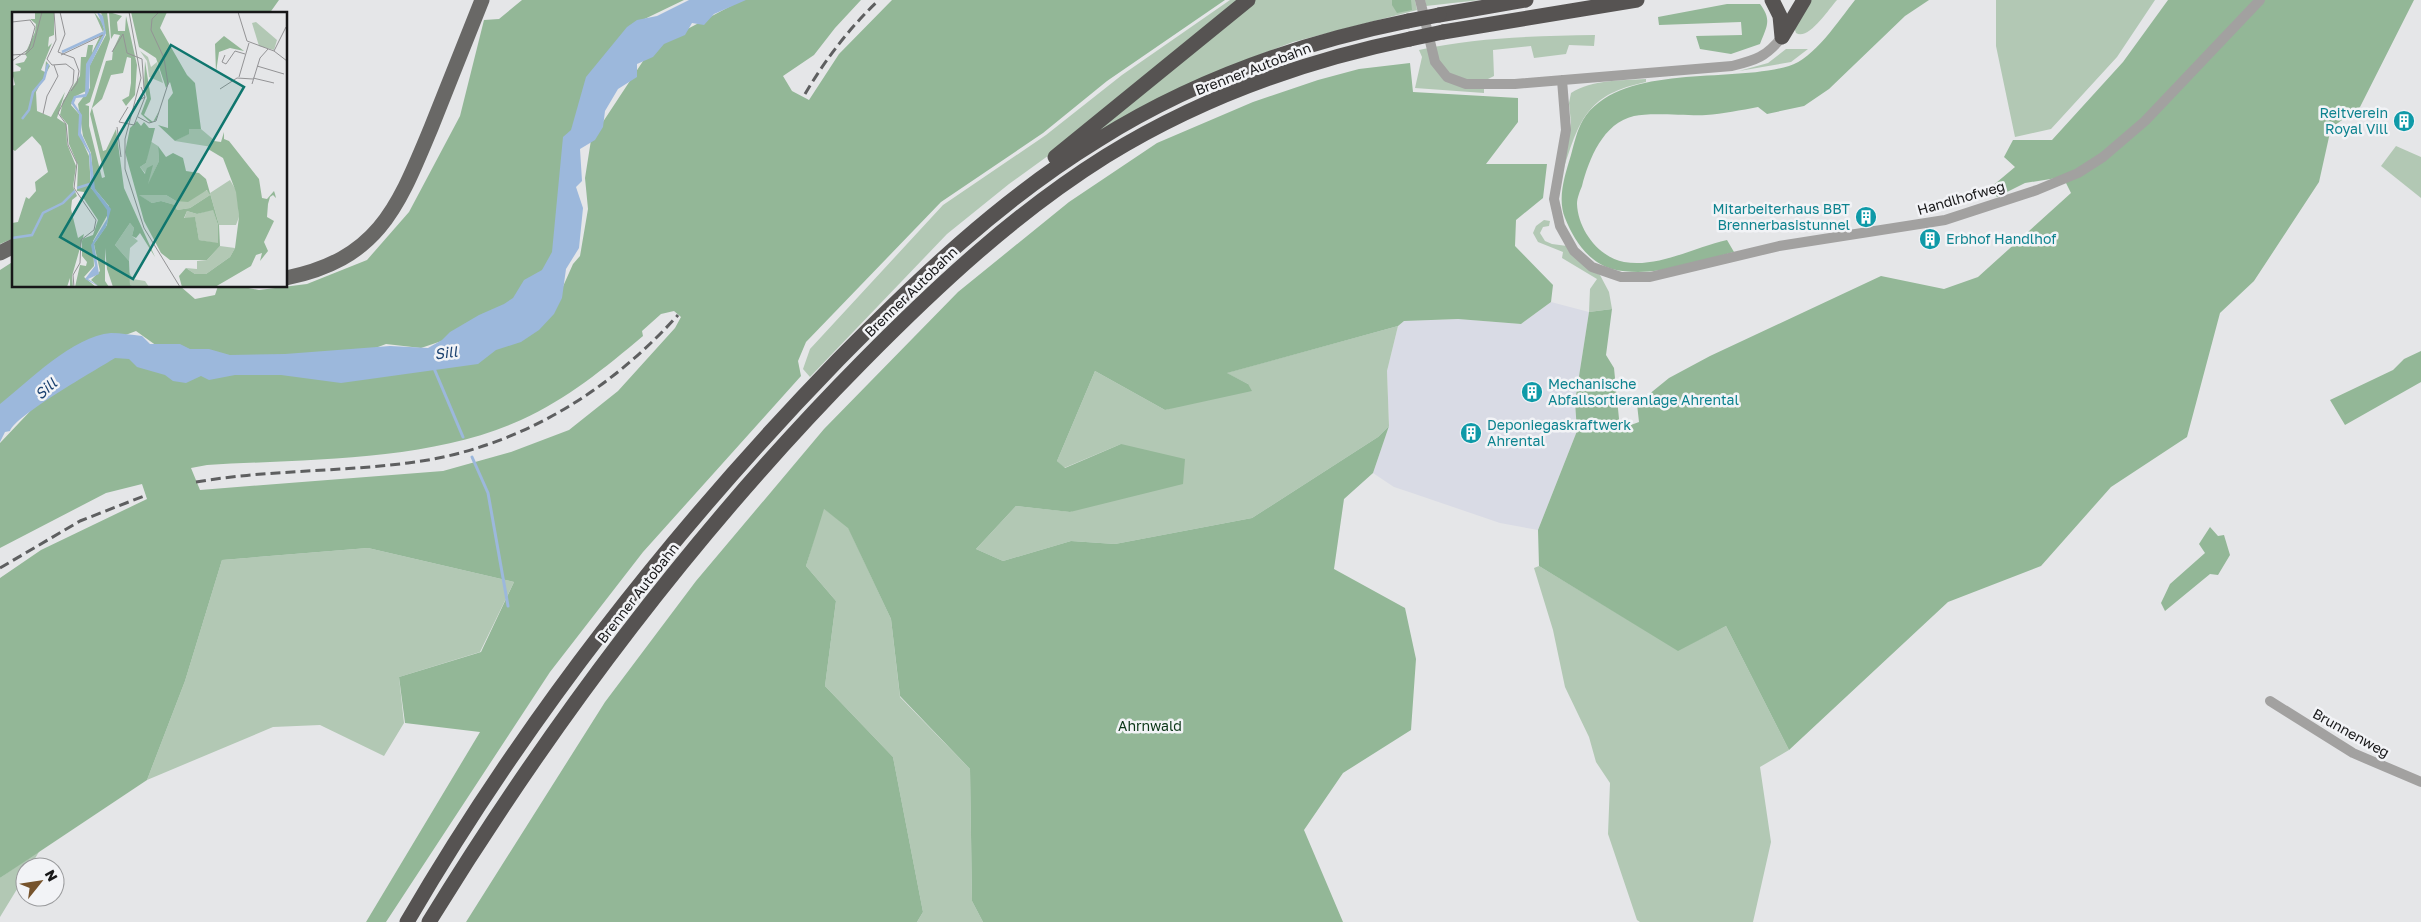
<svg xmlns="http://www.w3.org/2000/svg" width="2421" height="922" font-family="'Golos Text',sans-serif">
<rect width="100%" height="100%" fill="#e5e6e8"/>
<!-- built -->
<path fill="#d9dbe5" d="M1551 302 1589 312 1575 402 1577 431 1538 530 1500 523 1415 494 1394 487 1373 473 1389 426 1387 371 1398 326 1404 321 1458 319 1521 324Z"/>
<!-- green -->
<path fill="#b2c8b4" d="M1230 0H1415L1417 10 1293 42 1235 64 1088 137H1074L1009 184 947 234 810 377 803 369 810 349 943 205 1046 135 1122 75Z
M1425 0H1480L1426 6Z
M1809 0H1837C1828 10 1808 41 1796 33L1794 27Z
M1996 0H2155L2117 57 2051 129 2015 137 1996 46Z
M1595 35 1594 46 1569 45 1566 54 1534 58 1531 46 1493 50 1494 76 1484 81V93L1415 88 1422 57 1419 50C1477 37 1536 36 1595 35Z
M1786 49H1808L1791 62 1739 71 1768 63Z
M1646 79V82C1589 94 1580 117 1564 168L1571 123 1569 103 1571 93C1593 79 1620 81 1646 79Z
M2396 146 2421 157V198L2381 166Z
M1544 220 1550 221 1549 226 1543 227 1540 233 1545 241 1552 244 1567 246 1589 269 1600 275 1609 292 1612 309 1589 312 1590 289 1597 279 1562 258 1563 252 1538 242 1533 233 1536 226Z
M1398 326 1387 371 1389 426 1378 437 1252 518 1115 544 1071 541 1003 561 976 549 1016 506 1071 512 1121 444 1064 468 1057 461 1095 371 1165 410 1248 384 1226 373Z
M823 508 848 527 891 619 900 697 970 769 972 901 983 922H917L923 912 893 757 825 686 836 601 806 566Z
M368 548 514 582 480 652 399 677 404 723 384 756 320 725 273 727 147 780 185 681 222 560Z
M1539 566 1678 650 1726 626 1789 750 1760 767 1771 842 1753 922H1640L1637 920 1608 834 1610 783 1596 762 1589 737 1565 687 1553 630 1534 568Z
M40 850 30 867H25V876L0 917V878Z"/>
<!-- forest -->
<path fill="#93b797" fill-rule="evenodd" d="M0 0H279L269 14H14V238L0 244Z
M522 0H684L630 26 586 95 559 249 535 282 477 329 421 348 386 344 354 356 227 358 157 346 136 331 68 357 0 408V270L14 261V286H180L195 299 215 295 218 286H238L259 290 307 284 367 260 409 212 460 116 484 20 499 19Z
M742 0H861L835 28 814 55 783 76 792 91 809 100 839 54 892 0H1225L1107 81 1043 133 941 202 806 342 798 361 801 376 643 552 550 672 386 922H366L480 732 405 723 399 677 481 652 514 582 368 548 222 560 185 681 147 780 0 878V578L41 550 147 499 142 484 106 493 0 548V443L37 404 113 356 361 379 561 291 573 264 580 256 588 209 585 178 591 140 647 55 663 42ZM674 311 681 317 675 328 618 391 569 430 511 452 443 471 200 490 191 468 207 465C307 459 429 462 521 420 567 399 605 368 643 336L642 331 661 314Z
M1392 0H1411L1412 10 1397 13 1392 5Z
M1855 0H1929L1905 16 1829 89 1804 106 1767 114 1758 107C1741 110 1723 114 1706 115 1686 116 1651 112 1634 116 1603 123 1589 159 1582 186 1580 191 1577 198 1577 204 1578 229 1598 257 1624 262 1658 268 1695 247 1727 240L1734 252C1695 262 1652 279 1612 269 1588 262 1574 240 1565 218 1557 198 1565 175 1571 155 1574 144 1577 130 1583 120 1620 62 1730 84 1789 66 1814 59 1839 20 1855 0Z
M2168 0H2414L2360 107 2331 128 2319 182 2254 281 2220 313 2187 437 2111 487 2041 566 1948 602 1789 750 1726 626 1678 651 1539 566 1538 530 1577 431 1575 402 1589 312 1612 309 1606 355 1614 368 1620 429 1639 422 1637 404 1669 378 1710 356 1881 276 1944 289 1978 277 2071 193 2063 177 2025 183 1997 197 1990 188 2015 167 2004 157 2013 140H2052L2123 62Z
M1727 4H1760C1772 20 1767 26 1760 44L1731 54 1700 49 1696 36 1742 35 1741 22 1659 25 1658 17Z
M1410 63 1413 92 1518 98V122L1486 164H1547L1543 198 1516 220 1515 246 1553 285 1551 302 1521 324 1458 319 1404 321 1398 326 1227 373 1248 384 1252 391 1165 410 1095 371 1057 461 1065 468 1121 444 1185 459 1183 484 1070 512 1016 506 976 549 1003 561 1071 541 1115 544 1252 518 1378 437 1389 426 1373 473 1344 499 1334 569 1405 608 1416 659 1411 730 1343 773 1304 830 1343 922H983L972 901 970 769 900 696 891 619 848 528 824 509 806 566 836 601 825 686 893 757 923 912 917 922H466L605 702 696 581 824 429 958 292 1069 202 1157 143 1253 102 1318 80 1359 69Z
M2421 351V382L2345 425 2330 400 2393 370 2404 359Z
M2210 527 2218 536 2224 535 2230 555 2218 575 2210 574 2165 611 2161 603 2170 584 2205 553 2199 544Z"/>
<!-- water -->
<path fill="#9cb8dc" d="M689 0H746L714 14 704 25 692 23 685 35 664 44 653 57 637 64V77L618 89 605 111 603 127 595 140 580 149 582 181 576 187 583 208 579 248 566 269 562 298 554 314 539 330 521 342 496 350 478 364 341 383 281 375H235L209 380 201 376 186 383 173 381 165 375 137 367 129 359 115 358C96 370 16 415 10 431L5 432 0 442V404C29 381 73 336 111 333 121 333 132 335 142 336L150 344H180L190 349H209L230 355 285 354 390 346 428 348 442 340 450 332 479 315 504 304 513 298 524 280 542 270 552 252 563 137 571 130 586 77 627 27 637 20 657 16Z"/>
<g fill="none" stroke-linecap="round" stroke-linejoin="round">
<!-- stream -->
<path stroke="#9cb8dc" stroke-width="3" d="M433 366 463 437
M472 457 488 493 508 606"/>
<!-- street -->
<path stroke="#a2a1a0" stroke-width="10" d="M1420 0 1435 62 1447 77 1466 84H1515L1732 66C1756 60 1766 57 1782 37
M1562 80 1566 130 1554 199 1560 226 1574 251 1592 267 1621 277H1650L1779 246 1945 220 2037 190 2078 173 2103 157 2145 121 2260 0
M2270 701 2353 753 2421 782"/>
<!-- primary -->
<path stroke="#696866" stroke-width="15" d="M0 253 14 246
M286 278C379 259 398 207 431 128 448 85 465 43 482 0"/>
<!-- highway -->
<path stroke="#565352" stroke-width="15" d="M1772 0 1780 16 1782 37
M1439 15 1526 0
M1443 32 1637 0
M1782 37 1804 0
M1055 157 1248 0
M407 922C526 718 674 529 838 360 918 279 1000 200 1098 140 1192 81 1299 43 1408 21
M429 922C553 720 695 531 862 362 937 286 1015 213 1106 156 1200 98 1303 61 1410 39"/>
<!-- rail -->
<path stroke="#5e5f60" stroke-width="3" stroke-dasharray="10 5" stroke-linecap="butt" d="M805 94C825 60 850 27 879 0
M196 482C266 470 337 472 408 463 514 450 607 394 678 315
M0 568 80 521 144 496"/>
<!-- highway-bridge -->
<path stroke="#565352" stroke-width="15" d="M1408 21 1439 15
M1410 39 1443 32"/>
</g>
<!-- icons -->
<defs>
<g id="building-disc" transform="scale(1.125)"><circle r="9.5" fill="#0f9aa8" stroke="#f2f3f6"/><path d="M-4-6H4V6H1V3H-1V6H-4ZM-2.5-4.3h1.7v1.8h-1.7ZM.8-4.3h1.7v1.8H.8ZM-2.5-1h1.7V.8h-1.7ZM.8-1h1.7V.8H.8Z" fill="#fff"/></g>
</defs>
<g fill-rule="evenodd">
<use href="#building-disc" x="2404" y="121"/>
<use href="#building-disc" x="1866" y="217"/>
<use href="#building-disc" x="1930" y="239"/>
<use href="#building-disc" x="1532" y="392"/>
<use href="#building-disc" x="1471" y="433"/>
</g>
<g text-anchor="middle" stroke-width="5" stroke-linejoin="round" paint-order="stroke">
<!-- street labels -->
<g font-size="14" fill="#171718" stroke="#f2f3f6">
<text transform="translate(1253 69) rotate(-21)" y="5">Brenner Autobahn</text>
<text transform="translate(1961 198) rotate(-16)" y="5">Handlhofweg</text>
<text transform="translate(911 292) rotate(-44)" y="5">Brenner Autobahn</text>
<text transform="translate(638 593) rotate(-52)" y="5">Brenner Autobahn</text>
<text transform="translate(2351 733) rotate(29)" y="5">Brunnenweg</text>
</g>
<!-- culture labels -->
<g font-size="14" fill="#0d838f" stroke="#f2f3f6" text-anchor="start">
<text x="2388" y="118" text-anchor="end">Reitverein<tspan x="2388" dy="16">Royal Vill</tspan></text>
<text x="1850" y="214" text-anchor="end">Mitarbeiterhaus BBT<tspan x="1850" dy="16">Brennerbasistunnel</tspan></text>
<text x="1946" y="244">Erbhof Handlhof</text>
<text x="1548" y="389">Mechanische<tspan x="1548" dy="16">Abfallsortieranlage Ahrental</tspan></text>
<text x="1487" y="430">Deponiegaskraftwerk<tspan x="1487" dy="16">Ahrental</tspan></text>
</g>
<!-- park labels -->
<g font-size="14" fill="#0a3516" stroke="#f2f3f6">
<text x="1150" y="731">Ahrnwald</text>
</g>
<!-- water labels -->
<g font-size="15" font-style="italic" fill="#1d4371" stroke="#f2f3f6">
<text transform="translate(446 353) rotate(-7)" y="5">Sill</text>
<text transform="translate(46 389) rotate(-42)" y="5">Sill</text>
</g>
</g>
<!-- overview -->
<g transform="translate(12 12)">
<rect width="275" height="275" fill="#e5e6e8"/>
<path d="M244 10 265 28 262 38 247 34 240 11ZM128 39 136 45 139 55 145 50 151 71 137 65 135 49ZM177 117H189L202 128 200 135 163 129 176 122ZM138 129 146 134 147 149 136 173 134 162 128 155 134 151ZM218 168 225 180 227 205 224 213H207L198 181ZM196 178 198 183 178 196 165 198 163 193 149 189 140 191 126 183H154L164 189ZM201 197 206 213 207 232 187 228 183 206 172 207 175 199 185 202ZM118 211 122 216 120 224 126 229 118 236 117 249 103 233ZM208 234 223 236 218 245 194 262H183L174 256 185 257V249L195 248ZM117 260 121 267 133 269 137 275 118 274Z" fill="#b2c8b4"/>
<path d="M23 0H42V23L37 25 36 35 40 31 29 58 33 60 34 49 38 54 24 80 25 99 39 105 53 80 45 106 54 112 55 132 64 154 61 175 65 184 60 188 59 197 66 226 72 222 60 264 61 275H58V266L55 275H0V211L6 210 14 185 17 187 24 179 23 170 36 160 29 134 20 124 3 139 0 137V74L3 73 0 60 8 59 9 56 3 52 12 50 15 45 13 42 23 20 24 12 18 7H23ZM82 0 90 10 92 17 90 25 74 56V79L64 84 59 93 67 102 68 124 77 144 79 176 94 192 96 202 81 229 82 254 72 265 84 275H63L68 253 74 254 75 250 70 244V227L81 223 86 208 72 187V180L65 179 66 153 57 132 56 113 48 103 51 89 68 64 69 45H74L76 33H81L80 41 89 22 56 38 91 20ZM89 0H95L98 27 78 90 73 93 77 94V114L90 166 93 165 78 102 94 49 100 48 101 38 108 23 102 22 99 27 97 0 110 4 105 10 106 19H113L114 4 125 53 123 83 114 94 110 88 117 84 119 71V46L115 45 111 61 99 63 90 87 80 96 91 139 94 138 104 117 112 176 143 245 128 221 124 226 120 224 122 216 118 211 103 233 117 249 118 273 122 275H101L95 257 93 236V269L97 275H87L79 268 88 259 82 232 95 213 97 194 82 176 79 141 71 124 66 92 78 76V53L94 23ZM119 0H155L148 16 175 63 183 71 189 117H177V122L163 129 146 113 156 116V88L161 81 158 70 154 76 144 46 127 35ZM212 24 232 39 218 36 207 40 204 60 203 32ZM133 49 139 87 132 103 141 110 147 99 144 108 139 111 129 102 135 86 132 75ZM125 109 129 114 132 110 137 116H143L134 151 128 155 133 162 135 156 141 153 136 172 147 149 146 134 154 145 161 141 171 146 174 159 187 161 194 167 207 213 208 234 195 248H158L149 241 132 209 113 140 118 116ZM195 178 198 183 178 196 165 198 163 193 149 189 140 191 127 183H154L164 189 176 190ZM201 198 206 213V231L187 228 183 205 172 206 175 199 185 202ZM212 120V127L217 129 247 167 250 186 255 187 262 179 263 182 264 186 261 183 258 185 256 192 255 205 262 209 252 230 256 239 248 249 250 241 244 243 239 254 203 275H170L167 264 174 256 183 262H194L218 245 223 236 227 205 224 180 211 146 196 137 202 129 209 130Z" fill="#93b797" fill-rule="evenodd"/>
<path d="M85 0 91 4 94 21 78 54 77 79 74 85 64 86 62 91 70 103 69 121 79 142 83 177 99 197 94 215 82 232 87 262 76 267 88 275 73 267 83 254 79 233 95 207V198L79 176 77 141 66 123 67 102 59 91 62 84 73 82 74 52 90 25 92 17Z" fill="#9cb8dc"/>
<path fill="none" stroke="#9cb8dc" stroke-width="2.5" d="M50 40 91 21M10 107 17 98 21 80 32 67 36 52M65 176 81 171M0 226 20 223 31 201 51 191 63 179"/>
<path fill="none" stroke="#939395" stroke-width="1" d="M42 0 44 28 35 47 40 53 54 52 62 58 61 72 46 101 54 112 56 133 65 151 62 176 84 208 82 218 69 228 68 251 61 263 62 275M48 0 53 22 46 40 62 46 67 59 65 71 59 79M117 0 129 66 113 127V157L132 216 168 275M226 0 235 29 262 39 275 49M0 10 18 8 23 15 17 37 0 49M262 39 274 15M100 40 111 22 115 41 130 47 132 77M0 43 14 42 21 35 30 0M49 43 91 23M213 43 210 50 214 52 223 39 233 42M245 54 272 62M227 65 237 31M241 66 262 71M240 72 248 46 256 37M208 77 225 66 241 67M125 89 133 85 129 75M31 102 35 84 46 64 42 53M126 105 137 111 144 109 156 72 152 46 139 18 140 7 147 0M107 110 122 113 133 85M107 110 116 95M105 115 109 145"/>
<path fill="#0f766e" fill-opacity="0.15" stroke="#0f766e" stroke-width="2.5" d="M159 33 232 75 121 267 48 225Z"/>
<rect width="275" height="275" fill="none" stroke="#171718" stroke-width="2.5"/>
</g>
<!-- north arrow -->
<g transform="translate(40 882) rotate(60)"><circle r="24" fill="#f2f3f6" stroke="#9a9b9d"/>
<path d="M0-4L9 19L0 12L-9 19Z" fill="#76532c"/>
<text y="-8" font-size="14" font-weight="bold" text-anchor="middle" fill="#171718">N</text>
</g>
</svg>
